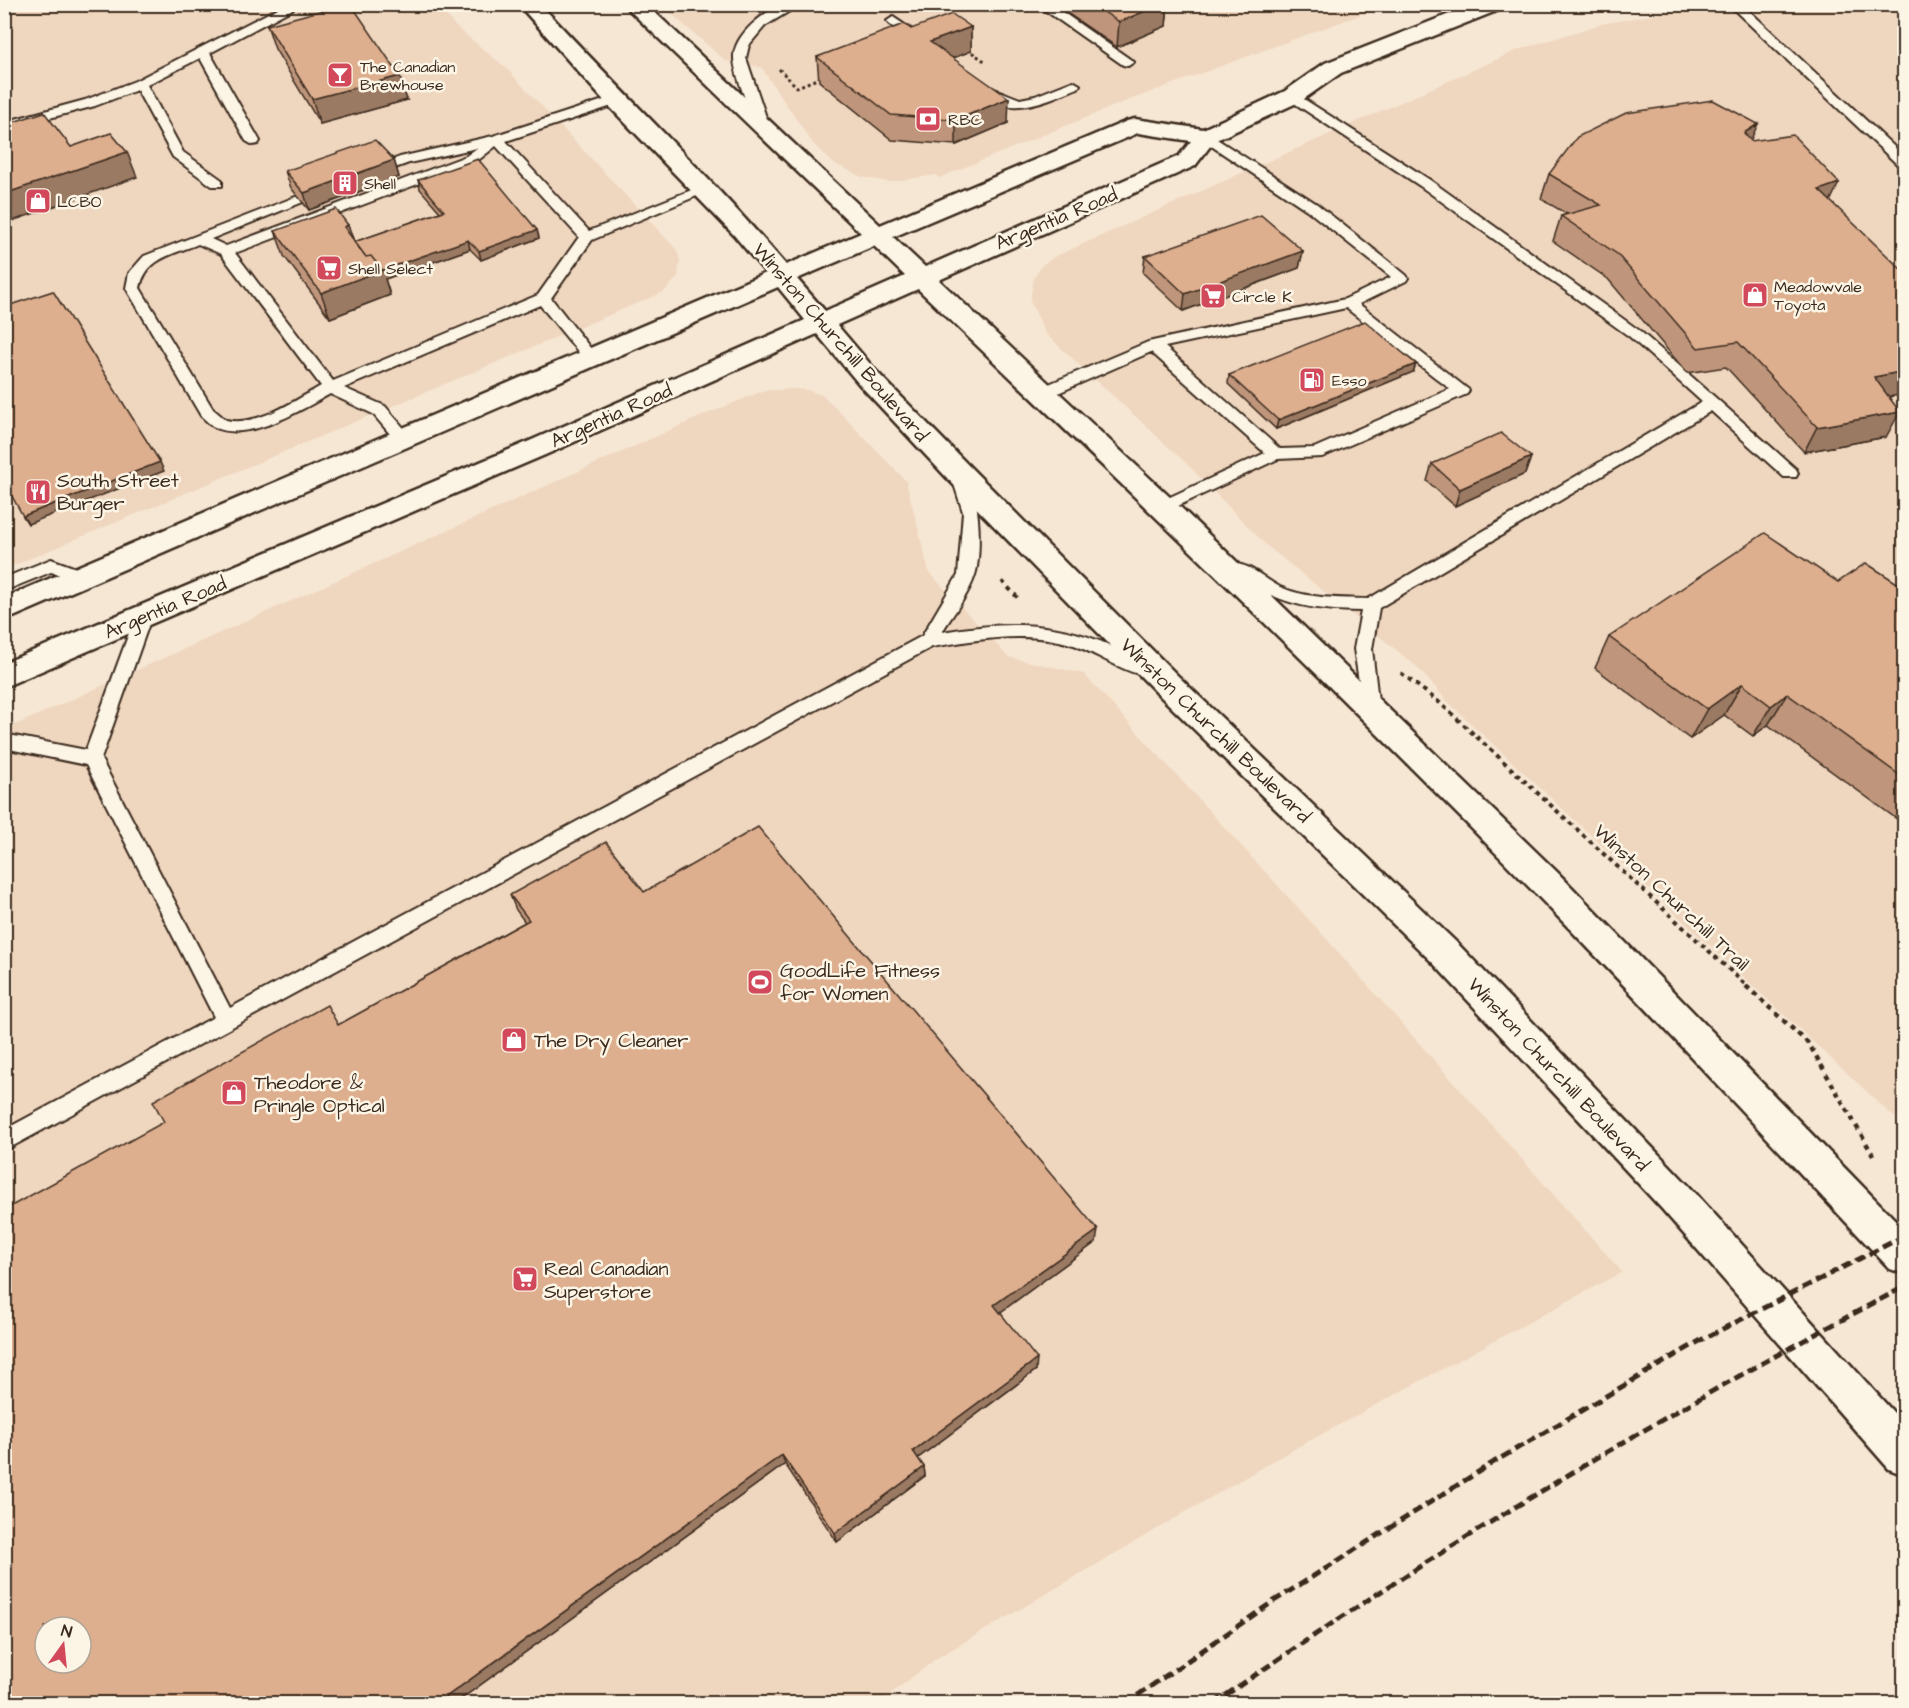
<svg xmlns="http://www.w3.org/2000/svg" width="1909" height="1708" font-family="'Architects Daughter',sans-serif">
<rect width="100%" height="100%" fill="#f6e7d4"/>
<filter id="ink" filterUnits="userSpaceOnUse"><feTurbulence type="fractalNoise" baseFrequency=".0167" numOctaves="2"/><feDisplacementMap in="SourceGraphic" scale="12" xChannelSelector="R" yChannelSelector="G"/><feConvolveMatrix kernelMatrix="1 2 1 2 8 2 1 2 1" color-interpolation-filters="sRGB"/></filter>
<g filter="url(#ink)">
<!-- built -->
<path fill="#efd6bf" fill-rule="evenodd" d="M5 5H438L456 27 505 67 676 249 680 259 678 277 664 292 5 569Z
M661 5H1387L1124 102 939 178 936 175 889 182 862 177 833 163 813 144 761 67 726 61Z
M1706 5H1904V1113L1894 1117 1451 705 1416 666 1266 545 1187 464 1046 334 1030 301 1034 278 1042 265 1056 256 1518 50 1601 24Z
M793 389 807 390 824 396 906 481 929 572 1008 657 1084 674 1324 936 1622 1272 1285 1454 937 1658 879 1703H5L4 730 704 415 763 391ZM45 1627H81V1663H45Z"/>
<g fill="none" stroke-linecap="round" stroke-linejoin="round">
<!-- lane casing -->
<g stroke="#3b2a1e" stroke-width="4">
<path id="lane" d="M286 4H302L210 53 260 141 258 144 253 145 246 141 200 58 147 85 183 152 222 180V186H212L173 157 137 90 95 106 4 130V122L85 100 135 81Z
M783 4H801L765 26 749 45 746 58 769 126 762 130 755 126C750 109 734 74 734 58 733 35 764 12 783 4Z
M1036 4H1051L1134 62 1128 66 1123 65Z
M1728 4H1742L1904 156V167L1899 166Z
M893 17 924 38V44H916L889 24 887 21Z
M1073 81 1080 85 1078 88C1047 100 1007 121 980 90L987 86 1020 99 1035 96Z
M1293 92 1430 180 1640 331 1796 469 1798 473 1796 477H1784L1711 411 1379 608 1372 649 1379 709 1376 714H1364L1354 649 1361 611C1303 610 1280 603 1230 573L1227 569 1230 565C1247 560 1265 580 1280 587 1308 599 1339 598 1368 599L1702 402 1630 337 1420 186 1288 99V93Z
M616 96 621 97V103L506 141 589 231 699 187 704 186 711 190 592 240 551 298 595 354 598 357 595 360H585L540 305 344 388 385 406 408 433 410 437 408 441H396L373 414 330 394C301 410 250 442 216 428 210 425 206 420 201 416L126 288 129 273 144 256 321 187 326 186 333 190 211 239 226 246 466 156 477 148 409 163 370 177 363 173 365 170 400 157 493 136ZM496 146 579 237 538 295 333 381 235 253 476 162ZM198 244 221 254 321 386C294 401 257 427 226 420L213 409 140 288C146 258 172 255 198 244Z
M1206 132 1317 204 1406 275 1408 278 1406 281 1359 304 1469 390 1467 394 1322 457 1278 459 1163 513 1157 511 1155 507 1157 503 1265 453 1151 352 1049 397H1037L1035 393 1037 389 1148 342 1345 299 1391 277 1307 210 1201 139V133ZM1346 308 1450 389 1314 448 1280 449 1165 347Z
M959 469C981 476 982 556 975 575 969 595 952 615 942 632 1009 621 1060 620 1122 651 1132 656 1148 660 1153 670L1150 675C1136 679 1091 651 1074 645 1027 630 980 639 932 647L4 1151V1130L214 1017 86 765 4 748V734L86 750 136 614H148L151 618 101 759 230 1008 922 636 958 575 963 512 951 475Z
M51 559 87 572 90 576 81 582 51 572 4 591V578Z"/>
</g>
<!-- secondary casing -->
<g stroke="#3b2a1e" stroke-width="5">
<path id="secondary" d="M518 4H540C621 92 708 174 786 265L861 233 623 4H646L880 225 1127 121 1135 119 1203 129 1285 91 1325 63 1475 4H1507L1504 8 1341 73 1301 101 1214 141 1195 166 939 280 1173 500 1557 872 1904 1229V1274L1890 1269C1771 1143 1654 1015 1533 891 1333 686 1125 487 918 289L837 325 877 372 968 465 1178 676 1457 943 1688 1185 1904 1424V1475L1889 1469 1662 1209 1433 963 1156 692 948 479 859 384 817 334 545 455 4 687V663L525 443 805 320 778 287 4 621V598L766 273 733 234 608 105ZM1138 133 1191 141 1179 156 925 267 893 237ZM874 246 905 276 825 311 797 279Z"/>
</g>
<!-- path-far2 -->
<path stroke="#3b2a1e" stroke-width="3" stroke-dasharray="3 3" stroke-linecap="butt" d="M967 49 986 62
M779 69 797 87 822 77"/>
<!-- path-far1 -->
<path stroke="#3b2a1e" stroke-width="4" stroke-dasharray="4.5 4.5" stroke-linecap="butt" d="M1002 581 1019 599
M1401 673 1440 703 1748 987"/>
<!-- path -->
<path stroke="#3b2a1e" stroke-width="4.5" stroke-dasharray="5 5" stroke-linecap="butt" d="M1746 986 1809 1044 1873 1155"/>
<!-- lane -->
<use href="#lane" fill="#fcf5e5" fill-rule="evenodd"/>
<!-- secondary -->
<use href="#secondary" fill="#fcf5e5" fill-rule="evenodd"/>
<!-- rail -->
<path stroke="#3b2a1e" stroke-width="5" stroke-dasharray="10 5" stroke-linecap="butt" d="M1125 1704 1274 1601 1494 1462 1703 1339 1904 1236
M1213 1704C1435 1550 1665 1412 1904 1287"/>
</g>
<!-- wall -->
<path fill="#bf967b" stroke="#3b2a1e" stroke-width="1.5" d="M1054 4H1168L1166 26 1117 47Z
M1905 10V45L1896 29Z
M267 25 407 100 320 124 275 49Z
M971 27V51L953 58 1008 123 956 145 892 140 819 81 817 57 911 29Z
M1751 141 1830 201 1889 397 1886 437 1804 452 1726 367 1687 373 1608 279 1553 241 1561 216 1567 214 1541 199 1549 174Z
M394 160 399 177 309 210 291 188 285 171Z
M418 180 537 230 539 238 481 260 470 249 385 279 390 295 330 318 284 256 275 231 348 225 354 242 440 212 420 189Z
M1303 251 1299 268 1183 311 1143 273 1145 256Z
M1416 364 1413 372 1276 429 1228 384 1229 375Z
M1531 457 1525 474 1455 506 1427 481 1432 464Z
M1838 582 1905 588V825L1768 725 1753 736 1724 715 1690 739 1595 668 1609 637Z
M644 892 1096 1242 1000 1312 1036 1370 918 1458 924 1467 925 1476 837 1542 785 1464 454 1704H4L338 1025 525 922 516 910 510 895Z"/>
<!-- shaded-wall -->
<path fill="#9b7a64" stroke="#3b2a1e" stroke-width="1.5" d="M1162 4H1168L1166 26 1117 47 1119 22Z
M971 27V51L931 67 930 42Z
M400 76 407 100 320 124 312 99Z
M1009 98 1008 123 956 145V120Z
M1758 124 1747 148 1744 133Z
M127 152 137 177 4 224V194Z
M394 160 399 177 309 210 304 193Z
M1839 183 1827 208 1819 190Z
M348 225 357 250 344 227Z
M537 230 539 238 481 260 479 251Z
M468 240 470 249 385 279 390 295 330 318 321 293 371 274Z
M1303 251 1299 268 1183 311 1185 294Z
M1416 364 1413 372 1276 429 1278 420Z
M1905 371V394L1860 402 1874 377Z
M1900 412 1886 437 1804 452 1817 427Z
M1531 457 1525 474 1455 506 1460 489Z
M160 462 164 471 28 524 23 516Z
M1742 684 1724 715 1690 739 1707 709Z
M1787 694 1768 725 1753 736 1771 706Z
M1098 1230 1096 1242 994 1317V1305Z
M1037 1359 1036 1370 914 1461 913 1451Z
M782 1455 785 1464 454 1704H436Z
M924 1467 925 1476 837 1542 835 1533Z"/>
<!-- building -->
<path fill="#deaf8f" stroke="#3b2a1e" stroke-width="1.5" fill-rule="evenodd" d="M346 4H351L400 76 312 99 267 25Z
M1092 4H1162L1119 22Z
M952 14 971 27 930 42 1009 98 956 120 891 115 817 57 904 24 911 29Z
M1713 100 1758 124 1744 133 1751 141 1793 135 1839 183 1819 190 1905 273V371L1874 377 1900 412 1817 427 1738 342 1698 348 1617 254 1561 216 1601 205 1549 174 1577 137 1626 113Z
M44 112 71 147 111 133 127 152 4 194V125Z
M375 140 394 160 304 193 285 171Z
M478 159 537 230 479 251 468 240 380 271 382 270 371 256 366 257 354 242 444 211 418 180Z
M336 209 348 225 344 227 366 257 371 256 382 270 321 293 275 231Z
M1261 215 1303 251 1185 294 1145 256Z
M53 291 160 462 23 516 4 482V307Z
M1365 321 1416 364 1278 420 1229 375Z
M1501 433 1531 457 1460 489 1432 464Z
M1765 533 1838 582 1866 563 1905 588V779L1787 694 1771 706 1742 684 1707 709 1609 637Z
M758 827 1098 1230 994 1305 1037 1359 913 1451 924 1467 835 1533 782 1455 436 1704H4V1210L164 1122 153 1101 327 1005 338 1025 529 920 510 895 606 842 644 892ZM45 1627H81V1663H45Z"/>
</g>
<!-- icons -->
<defs>
<g id="bar-square" transform="scale(1.35)"><rect x="-9" y="-9" width="18" height="18" rx="4" fill="#d1495b" stroke="#fcf5e5"/><path d="M-6-5H6L.8 .8V4.5H3.5V6h-7V4.5H-.8V.8Z" fill="#fff"/></g>
<g id="bank-square" transform="scale(1.35)"><rect x="-9" y="-9" width="18" height="18" rx="4" fill="#d1495b" stroke="#fcf5e5"/><path d="M-6-4H6V4H-6ZM0-2.3a2.3 2.3 0 1 0 0 4.6a2.3 2.3 0 1 0 0-4.6Z" fill="#fff"/></g>
<g id="building-square" transform="scale(1.35)"><rect x="-9" y="-9" width="18" height="18" rx="4" fill="#d1495b" stroke="#fcf5e5"/><path d="M-4-6H4V6H1V3H-1V6H-4ZM-2.5-4.3h1.7v1.8h-1.7ZM.8-4.3h1.7v1.8H.8ZM-2.5-1h1.7V.8h-1.7ZM.8-1h1.7V.8H.8Z" fill="#fff"/></g>
<g id="shop-square" transform="scale(1.35)"><rect x="-9" y="-9" width="18" height="18" rx="4" fill="#d1495b" stroke="#fcf5e5"/><path d="M-5-2.5h2.3a2.7 3.5 0 0 1 5.4 0H5L5.5 6h-11ZM-1.5-2.5h3a1.5 2.3 0 0 0-3 0Z" fill="#fff"/></g>
<g id="supermarket-square" transform="scale(1.35)"><rect x="-9" y="-9" width="18" height="18" rx="4" fill="#d1495b" stroke="#fcf5e5"/><path d="M-6-5.5h2.5l.6 2H6L4.5 2H-2.5L-4.4-4H-6ZM-1.5 3.2a1.3 1.3 0 1 0 .1 0ZM3 3.2a1.3 1.3 0 1 0 .1 0Z" fill="#fff"/></g>
<g id="fuel-square" transform="scale(1.35)"><rect x="-9" y="-9" width="18" height="18" rx="4" fill="#d1495b" stroke="#fcf5e5"/><path d="M-5.5-6h7V0h2V4h1.3V-2.5L3-4.5l.8-.8L6-3V5H2.5V1h-1V6h-7ZM-4.2-4.7v3.2H.2V-4.7Z" fill="#fff"/></g>
<g id="restaurant-square" transform="scale(1.35)"><rect x="-9" y="-9" width="18" height="18" rx="4" fill="#d1495b" stroke="#fcf5e5"/><path d="M-5-6h1v4h1v-4h1v4h1v-4h1v5L-1.5 .5V6h-2V.5L-5-1ZM5-6V6H3V1.5H1.5Q1.5-4 5-6Z" fill="#fff"/></g>
<g id="stadium-square" transform="scale(1.35)"><rect x="-9" y="-9" width="18" height="18" rx="4" fill="#d1495b" stroke="#fcf5e5"/><path d="M0-5a6.5 5 0 1 0 0 10a6.5 5 0 1 0 0-10ZM-3.5-1.8h7v3.6h-7Z" fill="#fff"/></g>
</defs>
<g fill-rule="evenodd">
<use href="#bar-square" x="340" y="75"/>
<use href="#bank-square" x="928" y="119"/>
<use href="#building-square" x="345" y="183"/>
<use href="#shop-square" x="38" y="201"/>
<use href="#supermarket-square" x="329" y="268"/>
<use href="#shop-square" x="1755" y="295"/>
<use href="#supermarket-square" x="1213" y="296"/>
<use href="#fuel-square" x="1312" y="380"/>
<use href="#restaurant-square" x="38" y="492"/>
<use href="#stadium-square" x="760" y="982"/>
<use href="#shop-square" x="514" y="1040"/>
<use href="#shop-square" x="234" y="1093"/>
<use href="#supermarket-square" x="525" y="1279"/>
</g>
<g text-anchor="middle" stroke-width="5" stroke-linejoin="round" paint-order="stroke">
<!-- far-poi labels -->
<g font-size="16" fill="#3b2a1e" stroke="#fcf5e5" text-anchor="start">
<text x="360" y="72">The Canadian<tspan x="360" dy="18">Brewhouse</tspan></text>
<text x="948" y="125">RBC</text>
<text x="364" y="189">Shell</text>
<text x="57" y="207">LCBO</text>
<text x="348" y="274">Shell Select</text>
<text x="1774" y="292">Meadowvale<tspan x="1774" dy="18">Toyota</tspan></text>
<text x="1232" y="302">Circle K</text>
<text x="1332" y="386">Esso</text>
</g>
<!-- street labels -->
<g font-size="20" fill="#3b2a1e" stroke="#fcf5e5">
<text transform="translate(1056 218) rotate(-23)" y="7">Argentia Road</text>
<text transform="translate(841 342) rotate(49)" y="7">Winston Churchill Boulevard</text>
<text transform="translate(611 415) rotate(-24)" y="7">Argentia Road</text>
<text transform="translate(165 607) rotate(-23)" y="7">Argentia Road</text>
<text transform="translate(1216 730) rotate(44)" y="7">Winston Churchill Boulevard</text>
<text transform="translate(1672 897) rotate(43)" y="7">Winston Churchill Trail</text>
<text transform="translate(1559 1074) rotate(47)" y="7">Winston Churchill Boulevard</text>
</g>
<!-- poi labels -->
<g font-size="20" fill="#3b2a1e" stroke="#fcf5e5" text-anchor="start">
<text x="57" y="487">South Street<tspan x="57" dy="23">Burger</tspan></text>
<text x="780" y="977">GoodLife Fitness<tspan x="780" dy="23">for Women</tspan></text>
<text x="534" y="1047">The Dry Cleaner</text>
<text x="254" y="1089">Theodore &amp;<tspan x="254" dy="23">Pringle Optical</tspan></text>
<text x="544" y="1275">Real Canadian<tspan x="544" dy="23">Superstore</tspan></text>
</g>
</g>
<!-- margin -->
<rect width="1909" height="1708" fill="none" stroke="#fcf5e5" stroke-width="24"/>
<rect x="12" y="12" width="1885" height="1684" fill="none" stroke="#3b2a1e" stroke-width="2" filter="url(#ink)"/>
<!-- north arrow -->
<g transform="translate(63 1645) rotate(15)"><circle r="28" fill="#fcf5e5" stroke="#afa495" stroke-width="1.5"/>
<path d="M0-4.5L10 22L0 15L-10 22Z" fill="#d1495b"/>
<text y="-9" font-size="16" font-weight="bold" text-anchor="middle" fill="#3b2a1e">N</text>
</g>
</svg>
